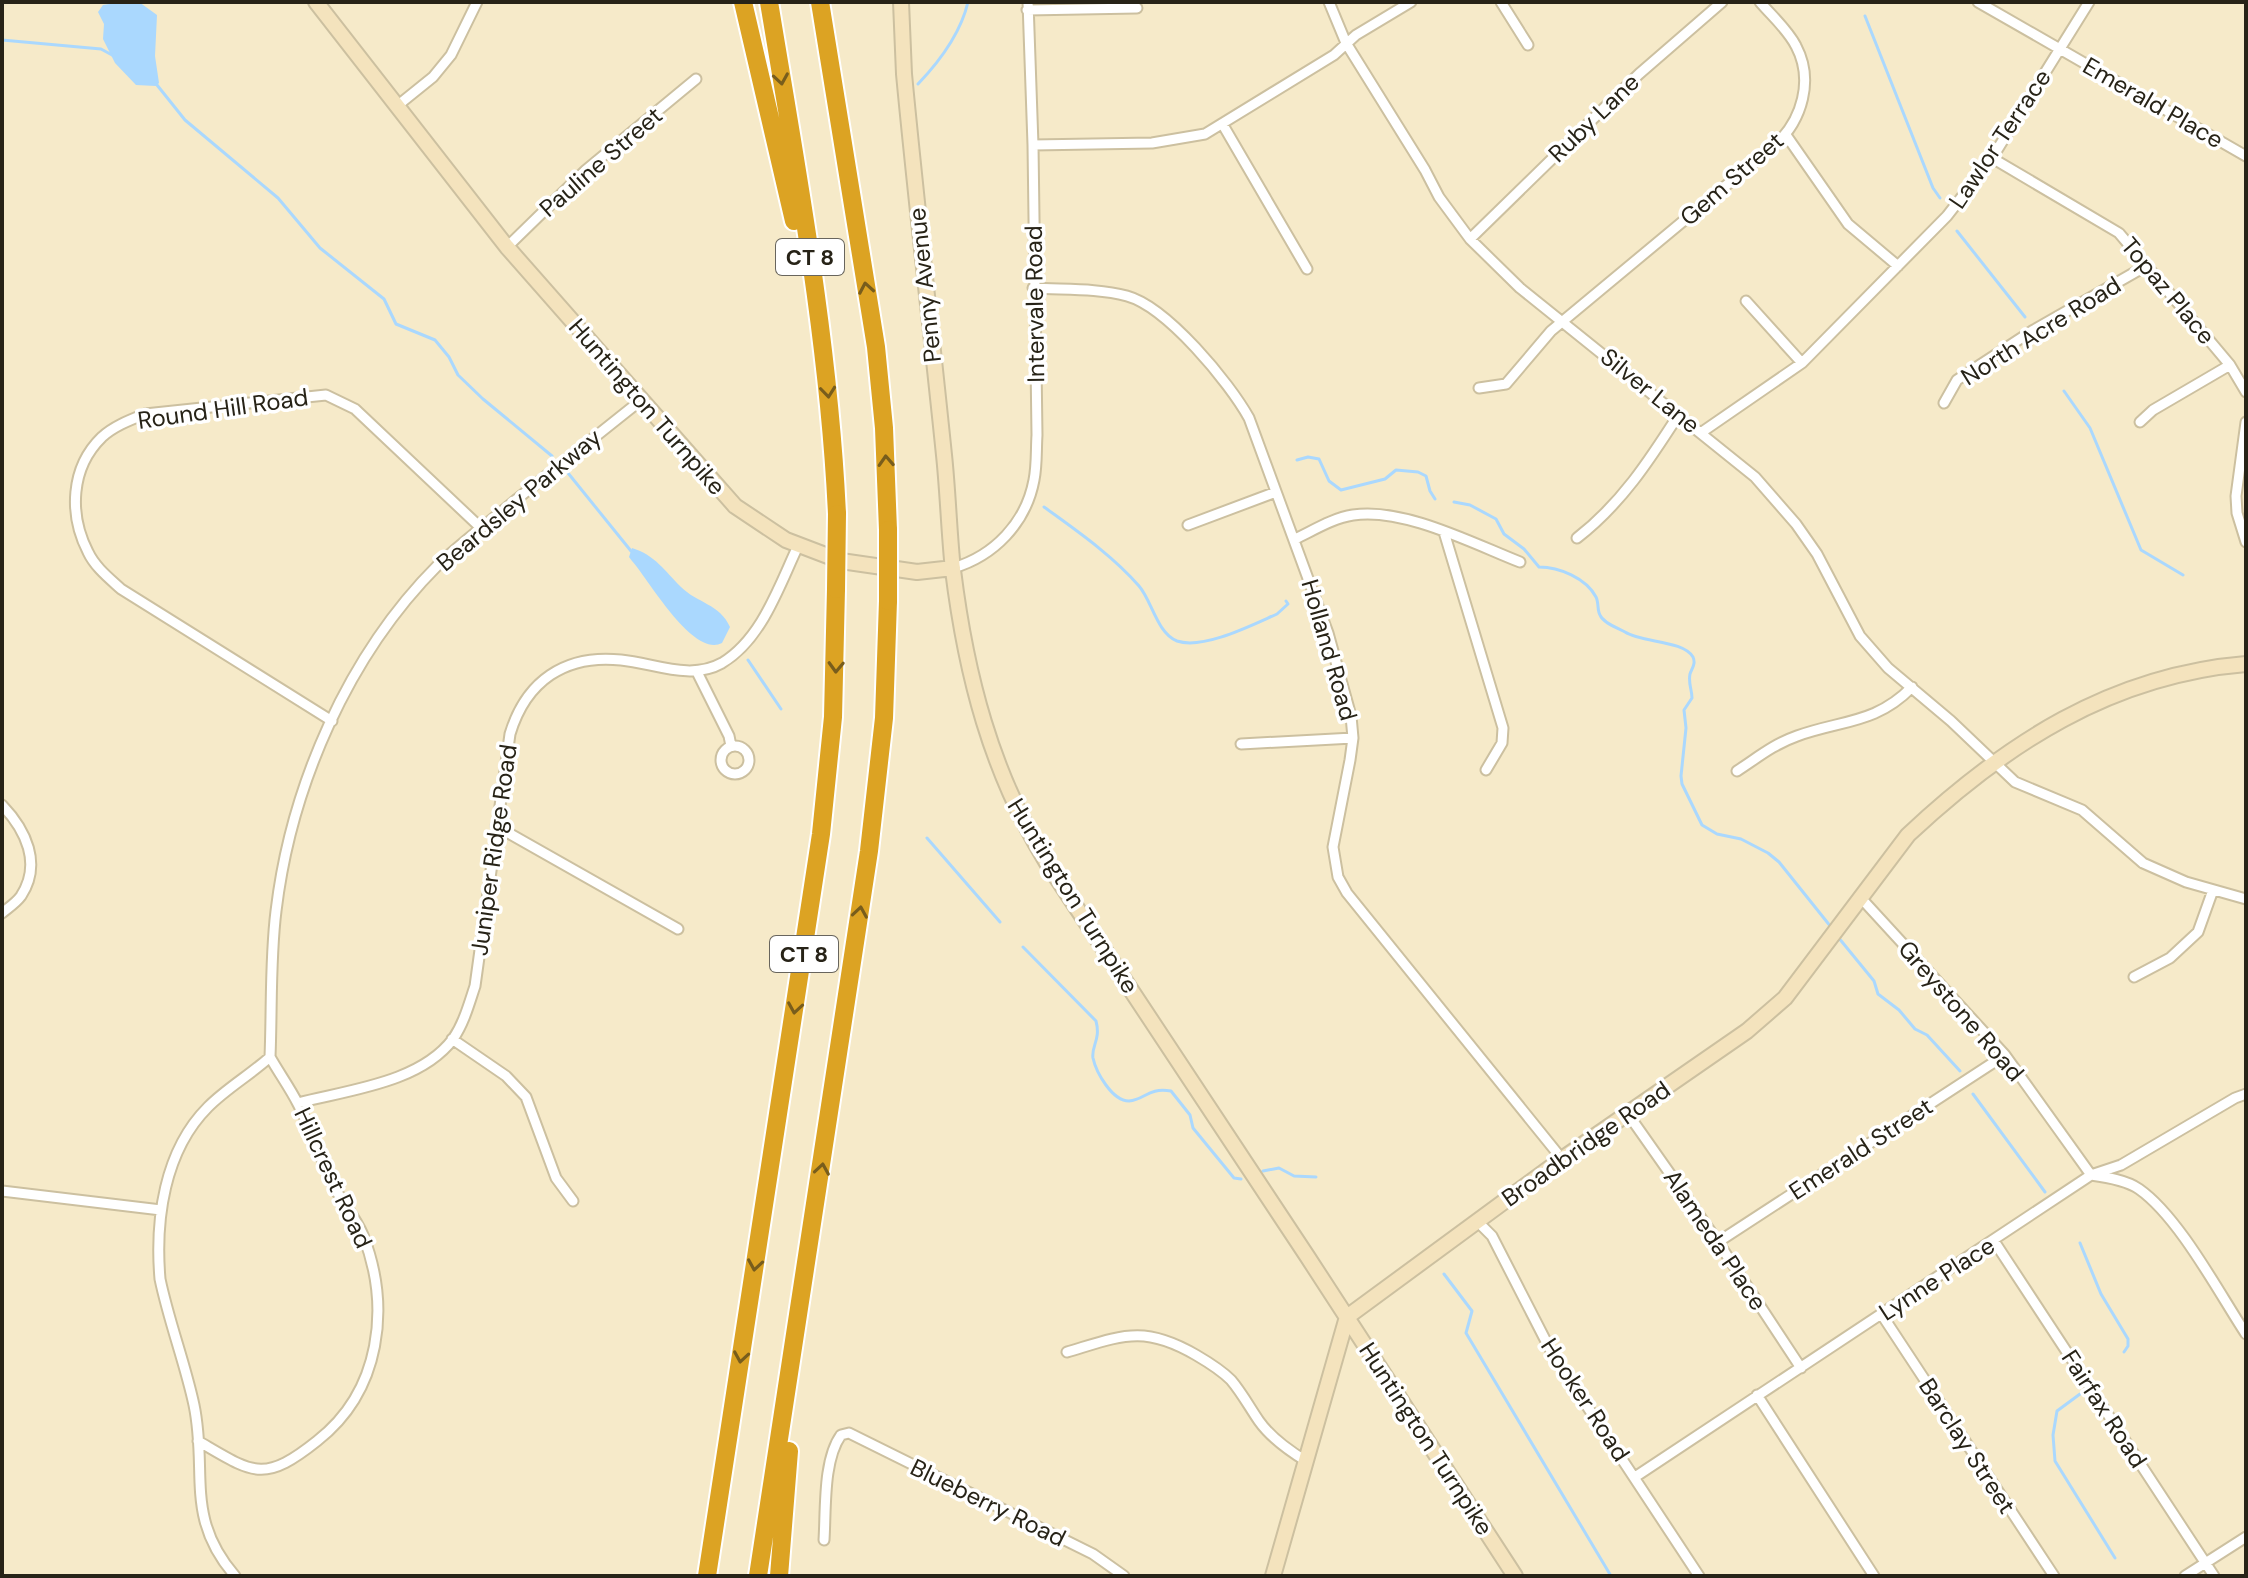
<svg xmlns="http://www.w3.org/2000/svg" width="2248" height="1578" font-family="'DM Sans',sans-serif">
<rect width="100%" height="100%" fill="#f6eac9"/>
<!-- water -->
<path fill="#aad8fe" d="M123 2H139L157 15 155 56 159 83 156 86 136 85 115 63 103 39 104 24 98 12 103 5Z
M632 548C655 555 665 571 681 587 697 603 720 604 730 627L722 643C693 658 649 580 632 561L629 557Z"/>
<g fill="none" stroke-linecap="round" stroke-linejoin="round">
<!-- stream -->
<path stroke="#aad8fe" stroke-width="3" d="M1865 16 1933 188 1940 198
M2 40 101 49 112 55
M918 84C939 62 961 32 968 2
M157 85 185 120 278 198 320 248 384 299 396 324 435 340 449 357 458 375 483 399 552 456
M1957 231 2025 317
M2064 391 2090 428 2141 550 2183 575
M1297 460 1308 457 1319 459 1329 481 1341 490 1385 479 1396 470 1418 472 1426 476 1430 491 1435 499
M568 473 631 551
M1454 502 1470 505 1496 519 1504 534 1524 549 1539 567C1559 567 1586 578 1596 597 1599 603 1597 610 1600 615 1603 623 1618 628 1625 632 1642 643 1683 640 1693 657 1696 664 1692 668 1690 674 1688 683 1692 690 1692 698L1684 710 1686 728 1681 776 1682 784 1702 825 1717 834 1741 839 1768 853 1779 862 1831 927
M1044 507C1077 531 1112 555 1139 586 1152 601 1157 633 1177 641 1203 650 1252 625 1277 614L1288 604 1286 601
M748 660 781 709
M927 838 1000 922
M1838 937 1874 981 1878 994 1899 1010 1915 1029 1927 1035 1960 1071
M1023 947 1096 1021C1101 1040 1091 1046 1093 1058 1096 1072 1112 1101 1129 1101 1145 1100 1148 1087 1171 1091L1190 1115 1193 1128 1234 1178 1241 1179
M1973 1094 2045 1192
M1263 1171 1279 1168 1294 1176 1316 1177
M2080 1243 2101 1294 2128 1339V1346L2124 1352
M1444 1274 1472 1311 1466 1333 1611 1576
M2080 1394 2057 1411 2053 1435 2055 1461 2115 1558"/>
<!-- street casing -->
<g stroke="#ccc0a0" stroke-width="13">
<path id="street" d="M1329 2 1346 43 1425 170 1439 197 1470 239 1520 288 1755 477 1796 524 1817 554 1860 636 1888 668 1951 721 2015 782 2082 810 2143 863 2186 882 2246 899
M1501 2 1528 45
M1978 2 2246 156
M1027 10 1137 8
M397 106 433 77 451 55 477 2
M1223 125 1307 269
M1786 135 1848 224 1898 266
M1033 145 1152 143 1205 134 1334 55 1356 35 1411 2
M1992 158 2119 233 2230 365 2246 392
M1470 239 1639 74 1722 2
M507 247 586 170 696 79
M1033 288C1063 290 1097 288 1127 296 1167 307 1229 382 1249 418L1328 633 1351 716 1353 738 1350 760 1333 847 1338 877 1347 893 1562 1159
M1746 301 1802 363
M1479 388 1506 384 1551 331 1776 144C1802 120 1814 80 1796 46 1788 30 1772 16 1760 2
M1944 403 1957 380 2032 331 2146 266
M2140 422 2153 410 2230 365
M2246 422 2236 496 2237 513 2246 542
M1702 432 1802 363 1947 216 1992 158 2089 2
M1188 525 1276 492
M1444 532 1503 728 1502 743 1486 770
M1577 538C1621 504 1649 461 1679 414
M1295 539C1314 530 1333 518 1353 515 1403 507 1474 544 1520 562
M953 568C994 556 1026 523 1034 480 1037 465 1036 450 1037 435L1033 145 1028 2
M697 672 729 736 731 746
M332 721 121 589C109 578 95 567 88 552 69 515 70 468 102 437 114 426 130 420 145 414L326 395 355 409 481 528
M1241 744 1353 738
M721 760a14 14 0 1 1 28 0a14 14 0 1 1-28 0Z
M1737 771C1757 758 1774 744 1797 736 1841 720 1876 724 1912 687
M2 805C26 830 42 864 21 896 16 903 8 908 2 913
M496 826 678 929
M1860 897 2005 1055 2091 1175C2106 1177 2126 1180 2139 1189 2179 1217 2219 1293 2246 1334
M2134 977 2170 958 2198 932 2213 890
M452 1039 506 1076 526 1097 556 1178 573 1201
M298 1103C348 1090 420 1083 453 1039 464 1023 469 1004 475 986L510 734C526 681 565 654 621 660 654 663 690 681 722 663 762 639 779 586 798 546
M1628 1114 1718 1242 1801 1368
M2 1191 161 1210
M1477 1221 1492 1236 1552 1353 1699 1576
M1994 1241 2214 1576
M1718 1242 2005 1055
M1882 1315 2054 1576
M1067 1352C1121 1336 1143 1324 1196 1355 1208 1362 1221 1370 1231 1380 1242 1393 1250 1408 1259 1421 1271 1438 1288 1450 1306 1461
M1757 1395 1874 1576
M198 1441C253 1473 263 1484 317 1441 381 1391 391 1307 363 1235 355 1216 341 1201 332 1183 320 1157 311 1129 298 1104 290 1088 279 1073 270 1057
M1635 1477 2091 1175 2121 1165 2235 1098 2246 1094
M824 1540C826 1509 823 1460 841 1435L849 1433 1093 1554 1124 1576
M235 1576C184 1517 208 1472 194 1405 185 1363 169 1322 160 1279 155 1220 164 1151 208 1107 227 1088 250 1075 270 1057 272 1008 270 959 276 911 291 786 348 655 438 565 463 541 491 521 517 499 558 466 599 434 640 401
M2185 1576 2246 1537"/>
</g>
<!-- secondary casing -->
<g stroke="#ccc0a0" stroke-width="18">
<path id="secondary" d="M316 2 507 247 735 506 786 540 841 561 917 572 953 568
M901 2 904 74C916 201 931 328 944 455 948 493 949 532 953 570 966 675 991 772 1047 863L1307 1256 1515 1576
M1273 1576 1347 1317 1562 1159 1747 1031 1785 998 1908 835C2005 744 2111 675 2246 664"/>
</g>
<!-- highway casing -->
<g stroke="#fff" stroke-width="22">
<path id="highway" d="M743 2 794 221
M769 2C797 172 829 342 837 514
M820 2 876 347 884 428 888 530
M707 1576 821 834 833 717 836 589
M758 1576 869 851 884 718 888 601
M779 1576 789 1451"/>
</g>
<!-- street -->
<use href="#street" stroke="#fff" stroke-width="9"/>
<!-- secondary -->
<use href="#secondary" stroke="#f4e3bd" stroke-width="14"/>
<!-- highway -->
<use href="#highway" stroke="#dca323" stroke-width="18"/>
<!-- highway-bridge casing -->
<g stroke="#fff" stroke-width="22" stroke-linecap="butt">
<path id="highway-bridge" d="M836 589 837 514
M888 601V530"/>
</g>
<!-- highway-bridge -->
<use href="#highway-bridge" stroke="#dca323" stroke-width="18"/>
</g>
<!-- one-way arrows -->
<defs><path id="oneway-chevron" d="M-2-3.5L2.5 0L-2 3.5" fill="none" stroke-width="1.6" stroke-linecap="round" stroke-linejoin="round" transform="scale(2)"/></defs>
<g stroke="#785d1c">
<use href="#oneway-chevron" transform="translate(781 79) rotate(81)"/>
<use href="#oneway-chevron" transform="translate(866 288) rotate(-100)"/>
<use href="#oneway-chevron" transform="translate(828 392) rotate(84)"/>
<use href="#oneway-chevron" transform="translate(886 461) rotate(-93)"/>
<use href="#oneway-chevron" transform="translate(836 667) rotate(92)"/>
<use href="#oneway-chevron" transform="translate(860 912) rotate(-81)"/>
<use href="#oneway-chevron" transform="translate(795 1008) rotate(99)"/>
<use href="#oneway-chevron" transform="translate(822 1169) rotate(-81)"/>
<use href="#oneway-chevron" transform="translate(755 1265) rotate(99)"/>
<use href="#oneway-chevron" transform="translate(741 1357) rotate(99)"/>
</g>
<g text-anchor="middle" stroke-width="7" stroke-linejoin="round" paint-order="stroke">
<!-- shield labels -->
<g fill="#fff" stroke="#68655d" stroke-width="2">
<rect x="776" y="239" width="68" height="36" rx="6"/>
<rect x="770" y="936" width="68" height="36" rx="6"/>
</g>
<g font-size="22" font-weight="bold" fill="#272317">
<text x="810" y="265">CT 8</text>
<text x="804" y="962">CT 8</text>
</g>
<!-- street labels -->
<g font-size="24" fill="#272317" stroke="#fff">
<text transform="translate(2153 103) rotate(30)" y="8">Emerald Place</text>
<text transform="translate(1594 118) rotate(-44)" y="8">Ruby Lane</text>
<text transform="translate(2000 139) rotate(-56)" y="8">Lawlor Terrace</text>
<text transform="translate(601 162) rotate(-41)" y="8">Pauline Street</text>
<text transform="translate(1732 179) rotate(-41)" y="8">Gem Street</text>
<text transform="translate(925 285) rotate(-96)" y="8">Penny Avenue</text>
<text transform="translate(2168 291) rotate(50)" y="8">Topaz Place</text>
<text transform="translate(1035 304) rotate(-91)" y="8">Intervale Road</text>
<text transform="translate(2041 331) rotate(-32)" y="8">North Acre Road</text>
<text transform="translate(1650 391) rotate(39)" y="8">Silver Lane</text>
<text transform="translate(647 407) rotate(49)" y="8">Huntington Turnpike</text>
<text transform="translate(223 409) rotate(-8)" y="8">Round Hill Road</text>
<text transform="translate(519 500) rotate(-40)" y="8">Beardsley Parkway</text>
<text transform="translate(1329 650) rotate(74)" y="8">Holland Road</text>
<text transform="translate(494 850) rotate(-82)" y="8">Juniper Ridge Road</text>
<text transform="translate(1073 896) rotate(58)" y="8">Huntington Turnpike</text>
<text transform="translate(1961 1011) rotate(49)" y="8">Greystone Road</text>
<text transform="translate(1586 1144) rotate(-35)" y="8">Broadbridge Road</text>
<text transform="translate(1861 1149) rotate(-33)" y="8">Emerald Street</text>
<text transform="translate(333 1178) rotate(65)" y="8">Hillcrest Road</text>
<text transform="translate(1715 1240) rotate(56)" y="8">Alameda Place</text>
<text transform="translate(1937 1279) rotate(-33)" y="8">Lynne Place</text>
<text transform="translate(1585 1400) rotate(57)" y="8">Hooker Road</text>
<text transform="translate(2104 1409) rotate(57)" y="8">Fairfax Road</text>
<text transform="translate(1426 1439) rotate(57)" y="8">Huntington Turnpike</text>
<text transform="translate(1967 1446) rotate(57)" y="8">Barclay Street</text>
<text transform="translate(988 1503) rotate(26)" y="8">Blueberry Road</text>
</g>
</g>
<!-- border -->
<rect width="2248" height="1578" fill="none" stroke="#272317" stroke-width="8"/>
</svg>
